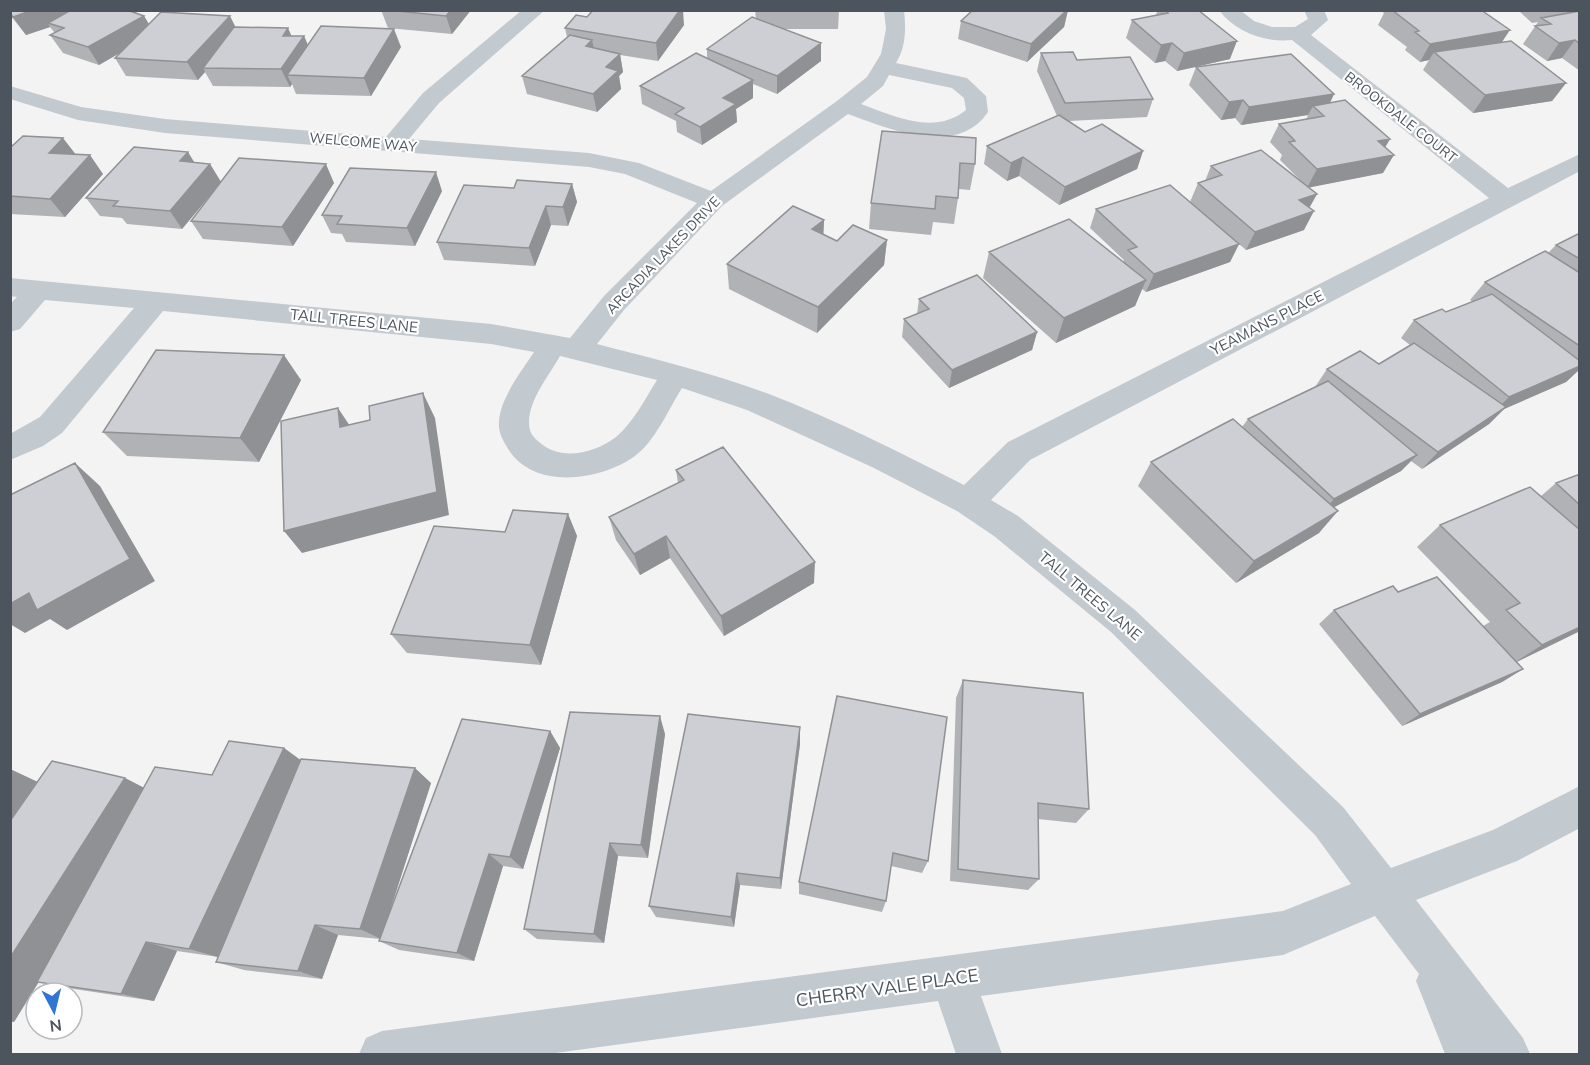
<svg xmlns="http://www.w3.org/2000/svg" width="1590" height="1065" font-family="Mulish,sans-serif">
<rect width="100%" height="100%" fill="#f4f3f3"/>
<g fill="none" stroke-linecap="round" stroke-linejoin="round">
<!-- minor -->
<path fill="#c2c9cf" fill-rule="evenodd" d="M522 10H545L439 103 409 139 589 153 639 163 711 191 837 101 867 77 881 54 886 29 884 10H904C906 29 906 47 896 63L967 78 986 96 988 112C957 158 889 129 848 114L722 206 624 310 597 344C654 359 713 373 769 394 836 420 901 453 964 485L1008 442 1489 198 1292 40C1266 43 1235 32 1219 10H1240L1254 21 1272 27H1295L1308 19 1304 10H1324L1328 20 1311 35 1508 188 1580 154V171L1030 460 991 500 1018 516 1135 610 1343 807 1391 868 1493 830 1580 786V828L1517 861 1416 900 1523 1038 1530 1054H1445L1416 981 1419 974 1375 916 1283 955 981 996 1002 1054H956L938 1001 548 1054H359L366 1038 382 1031 1283 911 1351 884 1315 835 1111 632 994 536 957 511 874 468 747 410 682 388C668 410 656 440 635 456 600 481 532 491 507 447 502 439 498 431 499 421 501 397 521 372 534 352L491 344 163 311 62 433 43 446 10 460V434L40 417 134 308 45 300 20 329 10 332V304L17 297 10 296V278L491 324 570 338 604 296 697 203 625 174 589 167 165 133 78 120 10 99V86L81 107 165 119 386 137 423 93ZM889 75 952 88 964 98 966 110C934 136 894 116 861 104L883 86ZM560 356 657 380C645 399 633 423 616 437 595 453 561 462 539 442 533 437 529 432 529 423 529 399 549 376 560 356Z"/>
</g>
<!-- wall -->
<path fill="#b0b2b6" d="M10 10H135L136 13 144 16 149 24 236 27 292 36H304L308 46 401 47 371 96 296 94 292 84 290 87 213 86 205 72 198 80 126 76 115 58 118 54 99 65 63 53 50 35 55 33 50 27 26 35 10 15Z
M381 10H471L452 34 388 28Z
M755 10 839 11 838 29H783L821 43V61L777 94 753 84V98L736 109 737 122 702 145 677 132 676 121 642 104 640 86 707 59V49L756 19Z
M973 10H1068L1064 27 1027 62 958 39 961 21Z
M1158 10H1198L1230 59 1199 66 1334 94 1330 103 1390 139 1385 147 1383 173 1309 187 1317 194 1309 208 1304 230 1246 250 1239 244 1230 262 1146 292 1142 289 1135 306 1056 343 983 278 989 252 1123 262 1124 260 1090 228 1096 209 1190 202 1198 183 1205 181 1211 166 1301 181 1280 160 1282 155 1270 142 1279 124 1306 120 1308 115 1241 125 1235 118 1221 120 1189 85 1196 67 1177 71 1165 61 1155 63 1126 38 1132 20 1156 15Z
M1380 10H1481L1502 43 1566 83 1552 101 1473 113 1423 70 1429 60 1420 62 1405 50 1407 47 1378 25 1384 13Z
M1518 10H1580V71L1562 58 1547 61 1523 44 1538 22 1532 23Z
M587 17 684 25 658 61 620 55 623 72 619 76 621 89 597 112 527 94 522 76 567 37 565 28Z
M1041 53 1077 60 1153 99 1147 117 1069 121 1085 132 1143 151 1137 169 1059 205 1019 176 1007 181 984 164 987 146 1057 116 1037 71Z
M882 131 975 164 970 190 959 189 958 198 954 224 933 222 931 235 869 229 871 203Z
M10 142 13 145 75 154 103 174 65 217 10 214Z
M194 162 210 164 221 182 334 183 293 246 203 239 191 221 220 184 182 229 127 224 122 218 100 216 86 198Z
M572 184 577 202 568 226 551 225 535 266 444 260 437 242 514 188Z
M442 191 415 246 346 242 342 234 331 233 322 215Z
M824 220 823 234 837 241 887 240 884 265 817 333 729 289 727 264Z
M1580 233V369L1566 382 1504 409 1489 424 1422 469 1411 461 1401 471 1334 507 1319 533 1236 583 1138 486 1151 462 1242 427 1248 419 1315 387 1327 369 1379 364 1410 345 1401 338 1414 320 1446 312 1473 302 1470 300 1485 282 1548 253 1556 245Z
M919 299 1037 332 1032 350 949 388 902 337 904 319 917 314Z
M301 380 259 462 127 456 103 432Z
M676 470 814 583 724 636 670 558 640 575 616 540 609 517 678 483Z
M1580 474V631L1517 662 1523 669 1502 682 1402 726 1319 624 1334 610 1398 592 1483 626 1490 622 1417 547 1440 525 1541 496 1556 483Z
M568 514 577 536 541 665 407 653 391 634 505 532Z
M963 680 1089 809 1076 823 1038 819 1039 879 1028 890 950 881 956 698Z
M837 696 928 861 922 873 891 866 886 901 882 912 799 894V882Z
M550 731 560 748 523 869 503 866 474 961 399 950 379 941 380 939 338 935 322 979 244 970 216 962 218 957 177 951 154 1001 74 989 39 982 14 1022 10 1021V769L37 782 125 778 144 788 212 775 284 748 300 760 431 783 388 916Z
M665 734 648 858 618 856 604 943 537 939 524 929Z
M800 744 781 889 740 885 734 927 656 917 649 906Z"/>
<!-- shaded-wall -->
<path fill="#909194" d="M33 10H102L48 23 50 27 26 35 13 17Z
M125 10H135L139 18 144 16 154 33 99 65 88 47Z
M451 10H471L452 34 446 16Z
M680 10H683L684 25 658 61 656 43Z
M1067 10H1068L1064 27 1027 62 1031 44Z
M230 16 239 34 203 68 205 72 198 80 187 62Z
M288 28 296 46 283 36Z
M394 29 401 47 371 96 364 78Z
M1510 30 1498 48 1434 52 1429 60 1420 62 1430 44Z
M304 36 312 54 287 75 292 84 290 87 281 69Z
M592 40 596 58 586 46Z
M1575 40 1562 58 1547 61 1559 43Z
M1237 41 1230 59 1177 71 1184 53Z
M821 43V61L777 94V76Z
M1172 43 1165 61 1155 63 1161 45Z
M620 54 623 72 619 76 621 89 597 112 593 94 606 67Z
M753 80V98L736 109 737 122 702 145 700 127 723 98Z
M1566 83 1552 101 1473 113 1485 95Z
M1334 94 1325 113 1313 106 1308 115 1241 125 1249 107Z
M1243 100 1235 118 1221 120 1229 102Z
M63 138 77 156 49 153Z
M1390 139 1379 158 1378 141Z
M1143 151 1137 169 1059 205 1065 187Z
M188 152 199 170 180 161Z
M90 155 103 174 65 217 50 199Z
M1394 155 1383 173 1307 188 1317 169Z
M1023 157 1019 176 1007 181 1011 163Z
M210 164 221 182 182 229 170 211Z
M326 164 334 183 293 246 282 227Z
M436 172 442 191 415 246 407 228Z
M572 184 577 202 568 226 563 207Z
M1317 194 1307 212 1299 200Z
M546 206 551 225 535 266 529 248Z
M1314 211 1304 230 1246 250 1255 232Z
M824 220 823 245 812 229Z
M887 240 884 265 817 333 818 307Z
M1239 244 1230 262 1146 292 1154 274Z
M1146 280 1135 306 1056 343 1064 318Z
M1037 332 1032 350 949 388 952 370Z
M284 355 301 380 259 462 240 438Z
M1580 366V369L1566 382 1504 409 1489 424 1422 469 1438 452 1492 414 1509 397Z
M423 393 435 418 449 515 302 553 284 531Z
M338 408 354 432 340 427Z
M1417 455 1401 471 1320 515 1334 499Z
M75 463 100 486 155 581 67 630 50 619 25 633 10 624V604Z
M1338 511 1319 533 1236 583 1254 561Z
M568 514 577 536 541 665 530 645Z
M666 536 670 558 640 575 634 554Z
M815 562 814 583 724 636 721 616Z
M1580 627V631L1512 664 1542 645Z
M1523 669 1502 682 1402 726 1420 714Z
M660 716 665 734 648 858 641 845Z
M800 727V744L781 889 780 878Z
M550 731 560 748 523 869 510 857Z
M284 748 306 764 218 957 189 949Z
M415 768 431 783 381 939 360 929Z
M10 769 40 783 10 833Z
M125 778 154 793 14 1022 10 1021V958Z
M610 843 618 856 604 943 594 934Z
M489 854 503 866 474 961 457 953Z
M737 873 740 885 734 927 731 917Z
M315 925 338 935 322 979 298 971Z
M146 942 177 951 154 1001 121 994Z"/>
<!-- building -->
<path fill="#cdcfd4" stroke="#909194" stroke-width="1.5" d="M10 10H33L13 17 10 13Z
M71 10H127L144 16 88 47 50 35 64 28 48 23Z
M387 10H451L446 16Z
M593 10H680L656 43 565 28 576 15 587 17Z
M755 10H839V11H755Z
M973 10H1067L1031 44 961 21Z
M1165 10H1198L1237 41 1184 53 1172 43 1161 45 1132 20 1168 13Z
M1392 10H1481L1510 30 1430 44 1415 32 1419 31Z
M1580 11V44L1575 40 1559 43 1535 26 1551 24 1541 18Z
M161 12 230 16 187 62 115 58Z
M752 17 821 43 777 76 707 49Z
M321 26 394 29 364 78 287 75Z
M234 27 288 28 283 36H304L281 69 203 68Z
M570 35 592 40 586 46 620 54 606 67 618 71 593 94 522 76Z
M1511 41 1566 83 1485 95 1434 52Z
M1073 52 1077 60 1130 57 1153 99 1065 103 1041 53Z
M696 53 753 80 723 98 736 104 700 127 675 114 684 108 640 86Z
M1291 54 1334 94 1249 107 1243 100 1229 102 1196 67Z
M1345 100 1390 139 1378 141 1394 155 1317 169 1289 142 1295 141 1279 124 1324 116 1313 106Z
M1059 115 1085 132 1102 124 1143 151 1065 187 1023 157 1011 163 987 146Z
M882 131 976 138 975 164 960 163 958 198 936 196 935 209 871 203Z
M23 136 63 138 49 153 90 155 50 199 10 196V148Z
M134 147 188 152 180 161 210 164 170 211 113 206 118 201 86 198Z
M1261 150 1317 194 1299 200 1314 211 1255 232 1198 183 1222 175 1211 166Z
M239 158 326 164 282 227 191 221Z
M350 168 436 172 407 228 337 224 342 216 322 215Z
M517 180 572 184 563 207 546 206 529 248 437 242 464 185 514 188Z
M1170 185 1239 244 1154 274 1128 250 1137 247 1096 209Z
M793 206 824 220 812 229 837 241 853 225 887 240 818 307 727 264Z
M1069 219 1146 280 1064 318 989 252Z
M1580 233V259L1556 245Z
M1545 251 1580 273V346L1485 282Z
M977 275 1037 332 952 370 904 319 929 309 919 299Z
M1492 294 1580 361V366L1509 397 1414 320 1442 309 1446 312Z
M1414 343 1506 407 1438 452 1327 369 1360 351 1379 364Z
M156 350 284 355 240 438 103 432Z
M1328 381 1417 455 1334 499 1248 419Z
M423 393 437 492 284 531 281 421 338 408 340 427 370 420 369 406Z
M1233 419 1338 511 1254 561 1151 462Z
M723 447 815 562 721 616 666 536 634 554 609 517 684 480 676 470Z
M75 463 130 559 37 610 29 593 10 604V495Z
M1580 474V505L1556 483Z
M1530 487 1580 530V627L1542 645 1506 610 1520 603 1440 525Z
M513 510 568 514 530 645 391 634 434 526 505 532Z
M1437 577 1523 669 1420 714 1334 610 1393 586 1398 592Z
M963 680 1083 693 1089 809 1038 803 1039 879 958 869Z
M837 696 947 717 928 861 893 853 886 901 799 882Z
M570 712 660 716 641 845 610 843 594 934 524 929Z
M688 714 800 727 780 878 737 873 731 917 649 906Z
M462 719 550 731 510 857 489 854 457 953 379 941Z
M229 741 284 748 189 949 146 942 121 994 37 982 155 767 212 775Z
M301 759 415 768 360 929 315 925 298 971 216 962Z
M52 761 125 778 10 958V821Z"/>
<g text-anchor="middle" stroke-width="4.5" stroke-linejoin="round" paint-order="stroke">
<!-- far-street labels -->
<g font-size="14" fill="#4c555e" stroke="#fff">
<text transform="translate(1401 117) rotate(38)" y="5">BROOKDALE COURT</text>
<text transform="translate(363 142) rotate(5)" y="5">WELCOME WAY</text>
<text transform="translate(663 255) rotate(-46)" y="5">ARCADIA LAKES DRIVE</text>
</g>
<!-- street labels -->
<g font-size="15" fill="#4c555e" stroke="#fff">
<text transform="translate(354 321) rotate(6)" y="5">TALL TREES LANE</text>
<text transform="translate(1267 323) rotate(-27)" y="5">YEAMANS PLACE</text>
<text transform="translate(1090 596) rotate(40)" y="5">TALL TREES LANE</text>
</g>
<!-- near-street labels -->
<g font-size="18" fill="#4c555e" stroke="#fff">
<text transform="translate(887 988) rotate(-8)" y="6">CHERRY VALE PLACE</text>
</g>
</g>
<!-- border -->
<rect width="1590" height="1065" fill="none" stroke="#4c555e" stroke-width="24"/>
<!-- north arrow -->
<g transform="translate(54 1011) rotate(173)"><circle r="28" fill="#ffffff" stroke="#b7bbbf" stroke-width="1.5"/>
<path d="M0-4.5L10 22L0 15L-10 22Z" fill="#3075d1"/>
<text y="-9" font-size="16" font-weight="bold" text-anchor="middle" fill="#4c555e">N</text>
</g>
</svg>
